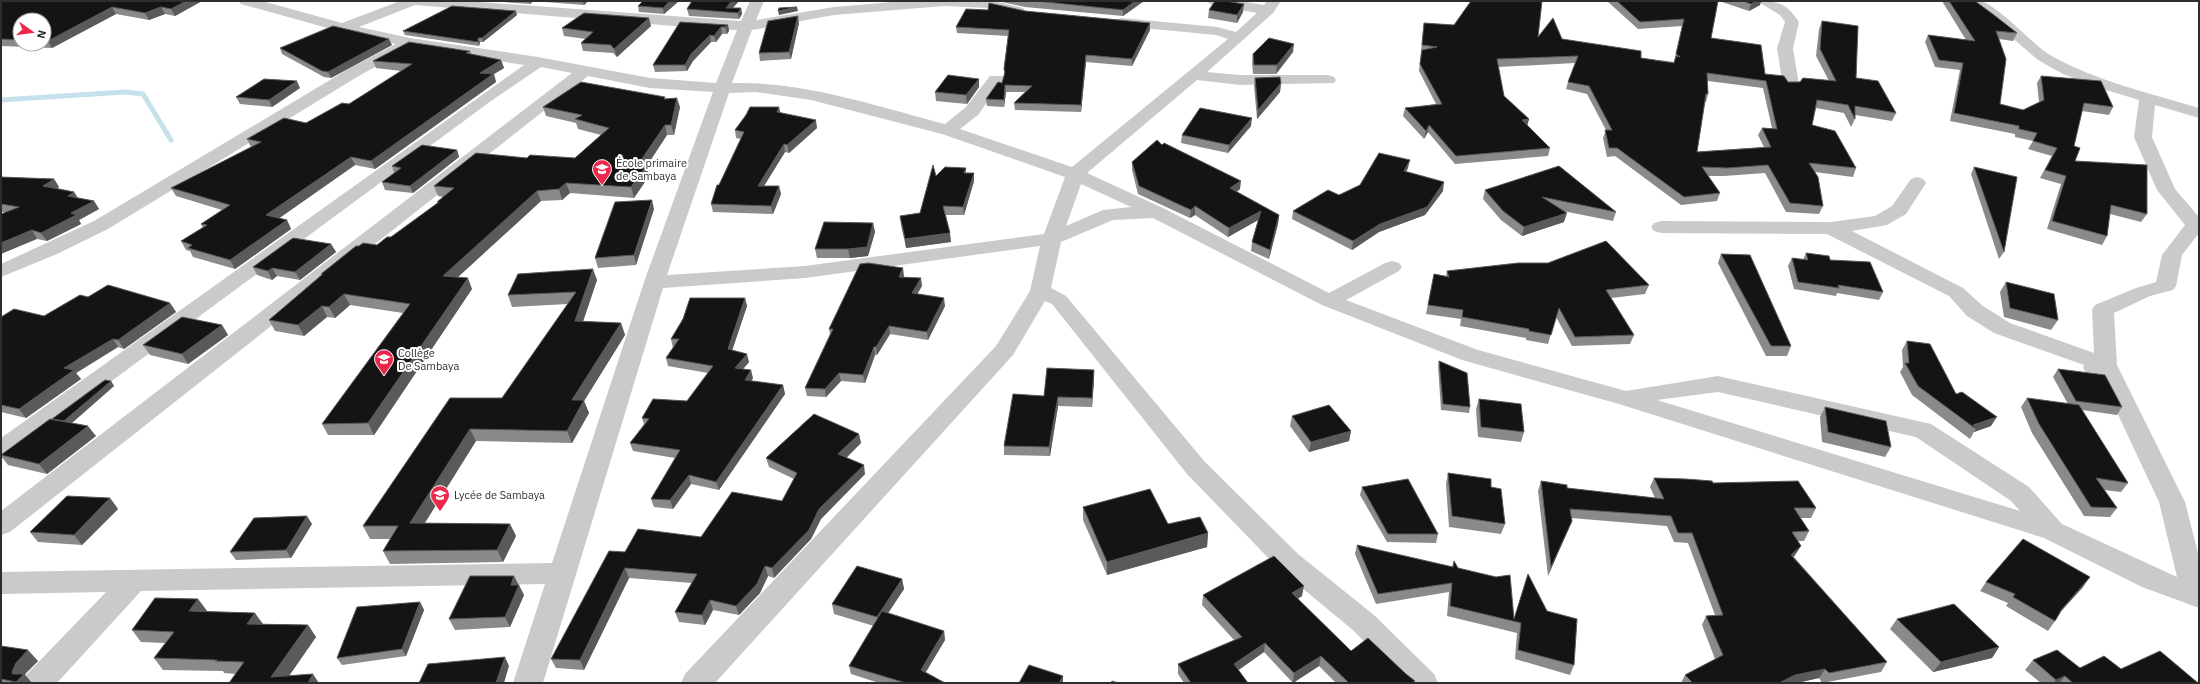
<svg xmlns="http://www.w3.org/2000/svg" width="2200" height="684" font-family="'IBM Plex Sans',sans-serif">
<rect width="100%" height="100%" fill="#fff"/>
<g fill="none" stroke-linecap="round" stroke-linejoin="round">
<!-- stream -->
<path stroke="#c5e1ec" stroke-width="5" d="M1 100 125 92 143 94 171 140"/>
<!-- minor -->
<path fill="#cacaca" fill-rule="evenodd" d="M239 1H262L342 23 400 1H466L741 21 750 1H764L756 20 834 7 904 1H994L1023 8 1025 11 1023 14 1018 15 989 8 944 6 834 15 752 30 732 83C804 81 876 106 945 124L966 107 990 76H1002L1004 79 978 115 960 129 1072 167 1228 39 1216 35 1122 26 1117 25 1115 22 1117 19 1122 18 1217 27 1236 32 1257 13 1212 5 1205 1H1239L1264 5 1267 1H1281L1273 13 1207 72 1240 75H1328L1334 77 1336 80 1334 83 1240 85 1197 80 1087 173 1163 208 1329 293 1385 263 1392 261 1399 263 1402 267 1399 271 1346 300 1478 350 1626 391 1718 376 1931 424 2029 487 2062 524 2177 577 2159 502 2099 374 2094 375 2086 373 2083 368 2084 365 1994 333 1967 316 1949 296 1827 234 1661 233 1654 231 1651 227 1654 223 1661 221 1831 222 1875 216 1892 206 1911 179 1917 177 1923 179 1926 183 1906 214 1887 225 1852 231 1963 288 1983 306 2010 323 2094 353 2092 310 2095 305 2136 288 2156 282 2162 255 2185 225 2157 190 2134 137 2139 100 2093 86 2063 74 2038 60 1991 20 1965 1C1970 1 1975 0 1980 1 1997 4 2033 45 2050 55 2096 81 2149 93 2199 108V118L2155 105 2152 137 2175 189 2199 217V233L2182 255 2176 286 2173 290 2150 296 2114 313 2117 365 2185 502 2199 557V608L2142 587 2044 538 1619 404 1462 360 1322 305 1153 218 1113 220 1061 242 1051 288 1066 296 1205 462 1298 554 1374 615 1434 674 1438 683H1404L1354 631 1278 568 1187 474 1052 304 1045 301 1013 355 715 683H681L685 674 996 346 1030 291 1040 246 805 278 663 288 543 683H513L545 584 141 591 57 683H23L27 674 106 592 1 594V572L552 563 644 282 713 92 650 88 588 76 10 532 1 535V511L572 73 541 67 491 101 10 456 1 459V438L524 65 407 47 405 51 362 74 108 229 57 254 1 277V264L94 221 350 68 396 44 338 31 241 4ZM415 5 699 28 737 30 716 83 650 78 538 57 410 38 359 27ZM756 92 811 100 942 134 1065 177 1044 234 805 266 667 275 729 93ZM1081 184 1131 207 1103 210 1066 226ZM1718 392 1916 437 2011 501 2020 511 1657 400Z
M1757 1C1779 1 1787 4 1799 22L1793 48 1799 85 1797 88H1785L1783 85 1777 48 1785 22 1780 15Z"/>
</g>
<!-- wall -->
<path fill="#8a8a8a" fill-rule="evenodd" d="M1 1H202L175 16 165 14 149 20 116 14 52 48 2 46H1ZM20 20H44V44H20Z
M487 1H588L584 5 533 1 530 4Z
M643 1H679L664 14 639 12 638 6Z
M692 1H739L733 8H741L742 14 739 19 689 16 687 9Z
M997 1H1144L1123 16 1025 7Z
M1607 1H1718L1711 38 1765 74 1788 82 1829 81 1816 56 1819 29 1822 21 1856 78 1896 113 1892 121 1855 115V119L1851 127 1844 113 1816 108 1812 125 1856 168 1853 177 1815 172 1823 206 1819 214 1786 212 1765 173 1724 176H1708L1720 193 1717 201 1681 205 1615 156 1607 157 1603 138 1606 130 1587 94 1566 89 1568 82 1575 63 1498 67 1504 96 1529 119 1527 125 1550 148 1548 156 1455 164 1428 132 1424 139 1403 116 1405 108 1436 104 1419 71 1423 31 1424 23 1538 37 1562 39 1641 58 1674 62 1682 26 1638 29ZM1708 81 1763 88 1772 128H1762L1758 135 1764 147 1697 152 1705 102H1706L1708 94Z
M1719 1H1761L1760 5 1749 11Z
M1942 1H1975L2017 33 2013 41 1999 39 2000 104 2023 110 2039 102 2037 83 2041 76 2113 107 2109 115 2082 111 2074 146 2075 161 2147 214 2141 222 2110 214 2107 236 2102 245 2047 229 2061 184 2040 178 2052 156 2028 149 2033 141 2015 137V134L1950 121 1960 70 1935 67 1925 42 1928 35 1966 40Z
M988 10 1025 11 1150 23V30L1132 66 1086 62 1081 112 1015 110 1014 103 1025 92H1006L1004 107 987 106 986 99 1002 83 1004 76V69L1008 36 957 33 956 27Z
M1209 10 1243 12 1237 23 1208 18Z
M517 15 483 42H480L479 46 405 35 403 31Z
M680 22 728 25 729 31 727 34H722L716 42H711L693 61 687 71 655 72 653 65Z
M799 23 791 59 760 61 759 53Z
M651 26 617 57 613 53 583 51 581 43 586 39 564 36 562 28Z
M392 45 331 78 324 77 282 54 280 48Z
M470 51 471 54 501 60 504 68 494 74 496 82 375 169 355 165 279 218 287 220 291 229 235 269 193 257 190 251 186 250 181 241 203 228 201 224 222 210 176 196 171 188 251 147 247 139 306 123 349 104 401 71 376 68 373 61Z
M1293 52 1276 74H1253L1252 62 1253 54Z
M1255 78 1281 83 1280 92 1257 119 1254 86Z
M979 87 967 104 936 101 935 92Z
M300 88 272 107 240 104 236 97Z
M666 99 680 107 674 135H667L646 167 649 176 634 198 570 193 562 200 541 201 458 277 472 289 374 435H328L322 424 403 313 350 305 335 318 327 317 304 336 275 331 269 320 321 275V274L359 246 377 245 391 237 438 203 437 202 443 197 438 196 434 186 527 158H575L601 135 578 129 576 123 546 116 543 107Z
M780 113 817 128 789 153 785 152 764 186H779L781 194 773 214 713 212 711 204 741 139 736 138 735 130Z
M1251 126 1228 153 1181 143 1182 135Z
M1162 145 1240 189 1237 192 1279 215 1278 224 1269 259 1251 251 1252 242 1258 220 1228 237 1195 215 1190 218 1138 194 1132 170V162Z
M457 150 459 157 413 193 385 190 382 182 394 173 392 166Z
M1559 166 1616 212 1613 221 1563 211 1564 222 1522 236 1501 220 1483 199 1485 190Z
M1974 167 2004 252 1999 259 1971 174Z
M966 168V173H974V181L964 215H946L951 242 906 248 901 225 900 216 920 213 936 176Z
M1408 168 1406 172 1443 191 1425 215 1379 232 1352 250 1292 219 1293 211 1339 195Z
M1 177 54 179 59 187 57 188 74 192 78 198 94 201 99 209 79 220 81 224 47 241 37 239 6 212H1Z
M654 209 636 265 598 268 595 258Z
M873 223 875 232 868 256 850 258H817L815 249Z
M331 244 336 252 300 280 277 276 272 280 257 275 253 267Z
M1806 253 1830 260 1883 292 1879 300 1837 293 1836 296 1794 289 1788 266 1792 258 1803 260Z
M1721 254 1791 346 1787 356H1766L1718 263Z
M1447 271 1649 285 1645 294 1611 298 1634 335 1630 344 1572 346 1556 317 1548 344 1526 340V338L1460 326 1461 319 1426 314 1434 274 1446 276Z
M904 276V277L922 286 917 294 945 306 928 340 890 334 877 355H875L865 383 841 381 826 397 807 396 805 388 830 334 829 329Z
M597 280 583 322 621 323 625 335 584 401 589 413 572 443 476 441 425 523 510 524 516 536 503 562 390 564 383 551 391 539H370L363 526 502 398 568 304 512 307 508 295Z
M2006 282 2058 320 2051 330 2004 317 2000 292Z
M88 297 170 303 176 312 124 349 118 347 76 373 81 379 26 418 1 412V317L44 316Z
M745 298 747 306 732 350 749 362 743 369 753 378 751 381 783 385 785 394 719 490 691 484 673 509 654 507 651 499 675 458 633 451 630 443 644 424 642 418 687 401 708 373 668 366 666 358 673 348 671 339Z
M222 325 228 335 188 364 150 355 143 345Z
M1907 341 1956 394 1991 426 1974 432 1970 439 1912 395 1900 372 1903 367 1902 350Z
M1439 361 1470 407 1469 413 1441 410 1438 366Z
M2058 369 2122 407 2117 415 2082 410 2128 483 2121 492 2104 490 2117 508 2110 517 2084 516 2032 433 2021 407 2027 398 2068 404 2053 377Z
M1094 379 1092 407 1058 406 1050 456 1004 455V446L1044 396Z
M111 381 114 386 72 423 96 436 47 474 8 465 1 456V455L52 419Z
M1479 399 1524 432 1521 442 1478 437 1476 409Z
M1825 407 1891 447 1885 457 1822 442 1820 417Z
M1292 416 1351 431 1349 441 1309 452 1290 426Z
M859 434 861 443 846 458 865 474 821 519 811 539 774 578 768 576 760 593 739 615 713 610 705 625 679 622 675 612 692 583 629 578 584 670 556 668 551 659 625 552 701 537 782 501 794 479 769 467 766 458Z
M1448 473 1491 487 1505 524 1501 534 1449 527 1446 484Z
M1654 478 1713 483 1816 508 1811 518H1800L1809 531 1804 541H1798L1801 546 1795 555 1794 557 1887 662 1881 672 1822 683 1819 678 1797 683H1681L1685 675 1715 659 1702 625 1706 616 1715 615 1688 543 1674 542 1667 526 1571 518 1572 521 1568 530 1548 576 1538 491 1541 481 1567 488 1655 498 1650 487Z
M1362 487 1438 534 1436 543 1387 542 1360 495Z
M110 498 118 509 82 545 38 542 30 532Z
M1083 507 1208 533 1207 547 1107 575 1083 520Z
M312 524 291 558 236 560 230 552Z
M1357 545 1452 567 1454 561 1458 568 1514 619 1528 574 1574 665 1570 675 1515 659 1517 633 1447 616 1449 592 1376 604 1355 554Z
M902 579 904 589 888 613 944 631 945 640 926 672 945 683H879L851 674 849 666 874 626 834 614 832 604Z
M1986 582 2083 587 2061 611 2055 621 2048 631 2006 606 2008 603 1980 591Z
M519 585 524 595 510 627 455 630 449 619Z
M1203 595 1302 596 1298 599 1351 651 1406 674 1415 681V683H1336L1319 666 1293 683 1264 652 1238 670 1248 683H1184L1178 674V664L1234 640 1202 605Z
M198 599 207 611 263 624 308 625 316 637 289 676 319 683 236 674 224 673 223 671 163 670 154 658 165 643 141 642 132 630Z
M420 602 424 610 406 656 342 665 337 658Z
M1897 619 1999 647 1992 658 1933 672 1890 629Z
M1 646 38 661 26 673 25 675 32 683H1Z
M2033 660 2080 668 2121 669 2198 683H2041L2025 670Z"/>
<!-- shaded-wall -->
<path fill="#5a5a5a" d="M186 1H202L175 16 171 9Z
M529 1H533L530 4Z
M583 1H588L584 5Z
M670 1H679L664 14 663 8Z
M732 1H739L729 12 726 8Z
M1135 1H1144L1123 16V10Z
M1756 1H1761L1760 5 1749 11 1751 4Z
M1244 4 1243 12 1237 23V15Z
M112 7 116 14 52 48 48 41Z
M161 7 165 14 149 20 145 13Z
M797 7 798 11 779 15 778 11Z
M741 8 742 14 739 19 738 13Z
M516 11 517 15 483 42 482 38Z
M798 16 799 23 791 59 789 52Z
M649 18 651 26 617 57 614 49Z
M1150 23V30L1132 66V59Z
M728 25 729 31 727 34 725 27Z
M721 27 722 34 716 42 714 36Z
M710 35 711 42 693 61 687 71 685 65 691 54Z
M478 38 480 42 479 46 478 42Z
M389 39 392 45 331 78 328 72Z
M1294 44 1293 52 1276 74 1277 65Z
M1086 55V62L1081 112V105Z
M501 60 504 68 494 74 496 82 375 169 371 161 480 73Z
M979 79V87L967 104 966 95Z
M297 81 300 88 272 107 269 100Z
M1281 83 1280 92 1257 119 1258 110Z
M1005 85 1006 92 1004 107V100Z
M677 98 680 107 674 135 671 125Z
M779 107 781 115 777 112Z
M1252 118 1251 126 1228 153 1229 145Z
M1529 119 1527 127 1522 120Z
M816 120 817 128 789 153 787 145Z
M665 125 667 135 646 167 649 176 634 198 631 187 637 166Z
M1429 125 1428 132 1424 139 1426 131Z
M784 144 785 152 759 194 758 186Z
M457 150 459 157 413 193 410 186Z
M351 157 355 165 271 224 266 215Z
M1410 160 1408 168 1402 179 1404 171Z
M974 173V181L964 215 963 207Z
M54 179 59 187 48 194 43 186Z
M1241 181 1240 189 1229 196 1230 188Z
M1444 182 1443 191 1425 215 1379 232 1352 250 1353 241Z
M566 183 570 193 562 200 559 189Z
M779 186 781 194 773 214 771 206Z
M537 191 541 201 447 287 443 276Z
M74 192 79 200 68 196Z
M652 200 654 209 636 265 634 255Z
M94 201 99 209 79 220 81 224 47 241 41 233 71 213Z
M1195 206V215L1190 218 1191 210Z
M1261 211 1260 219 1228 237 1229 228Z
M1567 213 1564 222 1522 236 1524 227Z
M1279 215 1278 224 1269 259 1270 250Z
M287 220 291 229 235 269 230 260Z
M873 223 875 232 868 256 850 258 848 249Z
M32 230 37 239 1 254V243Z
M950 233 951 242 906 248 905 239Z
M331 244 336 252 300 280 295 272Z
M272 268 277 276 272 280 268 271Z
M903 268 904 276 900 285 899 277Z
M593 269 597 280 579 333 575 321Z
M468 278 472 289 374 435 368 423Z
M921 278 922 286 913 301 912 293Z
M344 294 350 305 335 318 329 307Z
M745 298 747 306 730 357 728 349Z
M944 298 945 306 928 340 927 332Z
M170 303 176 312 124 349 118 340Z
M322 306 327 317 304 336 298 325Z
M621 323 625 335 584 401 589 413 572 443 567 431 572 400Z
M222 325 228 335 188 364 182 354Z
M889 326 890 334 877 355 876 347Z
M113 339 118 347 76 373 81 379 26 418 19 409 64 368Z
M874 347 875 355 865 383 863 375Z
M747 354 749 362 737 376 735 368Z
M751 370 753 378 747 389 745 380Z
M1094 370V379L1092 407V398Z
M839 373 841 381 826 397 825 389Z
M111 381 114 386 66 428 62 423Z
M783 385 785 394 719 490 716 482Z
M1058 397V406L1050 456 1049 447Z
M1997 417 1991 426 1974 432 1976 429 1973 425Z
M88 426 96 436 47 474 39 464Z
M470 429 476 441 417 535 410 523Z
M1351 431 1349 441 1309 452 1311 442Z
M859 434 861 443 840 464 838 454Z
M864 465 865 474 821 519 811 539 774 578 772 568 819 509Z
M689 475 691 484 673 509 670 500Z
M110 498 118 509 82 545 74 535Z
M307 516 312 524 291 558 286 550Z
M1572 521 1568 530 1548 576 1551 567Z
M510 524 516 536 503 562 497 550Z
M1208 533 1207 547 1107 575V562Z
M1801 546 1795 555 1786 564 1791 555Z
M765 566 768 576 760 593 739 615 736 606Z
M625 568 629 578 584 670 580 660Z
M514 576 524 595 510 627 505 617 511 585Z
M2090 577 2083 587 2055 618 2062 609Z
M902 579 904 589 879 627 877 617Z
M1304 586 1302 596 1290 603 1292 593Z
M198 599 207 611H189Z
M710 600 713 610 705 625 702 615Z
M420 602 424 610 406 656 402 649Z
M255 613 263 624H247Z
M308 625 316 637 284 683 271 677Z
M944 631 945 640 922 678 921 670Z
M1265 643 1264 652 1233 674 1234 664Z
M1999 647 1992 658 1933 672 1941 662Z
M28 650 38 661 26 673 25 675 32 683H17L12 672 16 663Z
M1321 656 1319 666 1293 683 1294 673Z
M505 657 509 666 504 683H496Z
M1825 669 1819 678 1797 683H1779L1795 675Z
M313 674 319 683H308Z
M1063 676V683H1059Z
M2065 676 2059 683H2053L2056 680Z"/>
<!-- building -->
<path fill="#141414" stroke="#5a5a5a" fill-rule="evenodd" d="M1 1H186L171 9 161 7 145 13 112 7 48 41H44V20H20V40L1 39Z
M643 1H670L663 8 638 6Z
M692 1H732L726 8H741L738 13 687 9Z
M1036 1H1135L1123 10Z
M1215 1H1225L1244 4 1237 15 1209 10Z
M1471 1H1542L1538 37 1553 18 1562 39 1641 51V58L1674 63 1676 56 1680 57 1676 54 1684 19 1640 22 1617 1H1718L1711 38 1761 45 1765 74 1784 76 1788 82H1800L1803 78 1836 81 1820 49 1822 21 1858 26 1856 78 1878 81 1896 113 1855 106V119L1848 105 1817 100 1812 125 1835 131 1856 168 1809 163 1818 177 1823 206 1790 203 1768 165 1727 168 1702 167 1720 193 1684 197 1617 148H1609L1605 130H1612L1589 86 1568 82 1578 56 1497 59 1504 96 1529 119 1522 120 1550 148 1456 156 1429 125 1426 131 1405 108 1442 104 1420 64 1422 50 1437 47 1422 45 1424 23 1454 25ZM1707 73 1766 81 1777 129 1762 128 1771 147 1697 152 1706 94H1708Z
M1743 1H1756L1751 4Z
M1949 1H1975L1994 15 2017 33 1996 31 2006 59 2000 104 2023 110 2044 100 2041 76 2101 81 2113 107 2084 103 2074 146 2080 148 2075 161 2147 165V214L2111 205 2107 236 2052 221 2066 176 2045 170 2057 148 2033 141 2037 133 2019 129V126L1954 113 1963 63 1939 60 1928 35 1975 41Z
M989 3 1025 11 1150 23 1132 59 1086 55 1081 105 1014 103 1032 86 1005 85 1004 100 986 99 998 82 1002 83 1005 72 1004 69 1009 30 956 27 966 9 988 10Z
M452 6 516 11 482 38H478V42L403 31Z
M797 7 778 11 779 8Z
M584 13 649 18 614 49 611 45 581 43 593 32 562 28Z
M798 16 789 52 759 53 768 21Z
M680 22 728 25 725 27H721L714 36 710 35 691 54 685 65H653Z
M333 26 389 39 328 72 322 71 280 48Z
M1269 38 1294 44 1277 65H1254L1253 54Z
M409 42 468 51H470L466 53 501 60 480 73 493 74 371 161 351 157 266 215 287 220 230 260 188 248 192 245 181 241 207 225 201 224 230 205 171 188 261 142 247 139 284 118 306 123 342 103 349 104 412 64 373 61Z
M948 75 979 79 966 95 935 92Z
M1280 77 1281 83 1258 110 1255 78Z
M264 79 297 81 269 100 236 97Z
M581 82 665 97 664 99 677 98 671 125H665L637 166H646L631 187 566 183 559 189 537 191 443 276 468 278 368 423 322 424 410 304 344 294 329 307 322 306 298 325 269 320 323 274H321L356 246H359L363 243 377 245 387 237H391L439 202H437L454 188 434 186 476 153 527 158 530 155 575 158 609 128 575 119 582 115 543 107Z
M750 107H779L777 112 816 120 787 145 784 144 758 186H779L771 206 711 204 717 185H719L744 132 735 130 746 115Z
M1200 108 1252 118 1229 145 1182 135Z
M1157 140 1162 145 1164 143 1241 181 1230 188 1279 215 1270 250 1252 242 1261 211 1229 228 1195 206 1191 210 1139 186 1132 162Z
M422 145 457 150 410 186 382 182 401 168 392 166Z
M1379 153 1410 160 1404 171 1444 182 1427 207 1380 224 1353 241 1293 211 1328 190 1339 195 1360 185Z
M933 165 936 176 945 167 966 168 964 173H974L963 207 943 206 950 233 905 239 900 216 920 213Z
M1559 166 1616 212 1542 197 1567 213 1524 227 1503 211 1485 190Z
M1974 167 2017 177 2004 252Z
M1 177 54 179 43 186 74 192 68 196 94 201 71 213 76 215 41 233 32 230 1 243V214L19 207 1 204Z
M652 200 634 255 595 258 615 202Z
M824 222 873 223 867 247 848 249H815Z
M293 238 331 244 295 272 272 268 268 271 253 267Z
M1606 241 1649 285 1606 290 1634 335 1575 337 1559 308 1551 335 1529 331V329L1462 317 1463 310 1428 305 1434 274 1449 277 1447 271 1518 263H1548Z
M1806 253 1829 256 1830 260 1870 262 1883 292 1838 285 1839 288 1798 282 1792 258 1808 260Z
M1721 254 1750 255 1791 346H1771Z
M868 263 903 268 899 277 921 278 912 293 944 298 927 332 889 326 876 347H874L863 375 839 373 825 389 805 388 833 329H829L860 264Z
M593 269 575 321 621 323 572 400H584L567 431 470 429 410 523 510 524 497 550 383 551 398 526H363L450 398H502L576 292 508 295 518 274Z
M2006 282 2054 294 2058 320 2010 308Z
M108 285 170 303 118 340 113 339 64 368 74 370 19 409 1 405V317L14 309 44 316 80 295 88 297Z
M690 298H745L728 349 747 354 735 368 751 370 745 380 783 385 716 482 689 475 670 500 651 499 680 450 630 443 649 419 642 418 653 399 687 401 713 366 666 358 679 339H671L683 319Z
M182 317 222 325 182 354 143 345Z
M1907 341 1930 344 1956 394 1962 392 1997 417 1973 425 1976 429 1918 386 1905 363H1909Z
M1439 361 1467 373 1470 407 1443 404Z
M1047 368 1094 370 1092 398 1058 397 1049 447 1004 446 1013 394 1044 396Z
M2058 369 2105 375 2122 407 2076 401Z
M105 380 111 381 64 421 52 419Z
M2027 398 2079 405 2128 483 2096 478 2117 508 2091 507 2039 424Z
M1479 399 1521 404 1524 432 1481 427Z
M1329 405 1351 431 1311 442 1292 416Z
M1825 407 1886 421 1891 447 1828 432Z
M814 414 859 434 838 454 864 465 819 509 809 530 772 568 765 566 757 584 736 606 710 600 702 615 675 612 697 574 625 568 580 660 551 659 609 551 625 552 638 529 701 537 732 492 782 501 797 473 766 458Z
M50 419 88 426 39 464 1 455Z
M1448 473 1491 479V487L1501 489 1505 524 1452 516Z
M1654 478 1686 479 1712 481 1713 483 1798 481 1816 508H1794L1809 531 1792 532 1801 546 1791 555 1887 662 1829 673 1825 669 1795 675 1779 683H1693L1685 675 1723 655 1706 616 1723 615 1692 533H1678L1671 516 1570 509 1572 521 1551 567 1541 481 1567 485V488L1664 499Z
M1408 479 1438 534H1388L1362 487Z
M1150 489 1168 524 1200 517 1208 533 1107 562 1083 507Z
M67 496 110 498 74 535 30 532Z
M307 516 286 550 230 552 254 518Z
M2023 539 2090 577 2062 609 2055 621 2013 597 2015 594 1986 582Z
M1357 545 1453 567 1454 561 1458 568 1496 577 1510 575 1514 619 1528 574 1547 611 1577 619 1574 665 1518 650 1521 623 1450 606 1452 583 1378 594Z
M1274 556 1304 586 1292 593 1351 651 1368 638 1406 674 1415 681 1412 683H1349L1321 656 1294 673 1265 643 1234 664 1248 683H1191L1178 664 1242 637 1203 595Z
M857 566 902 579 877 617 832 604Z
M470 576H514L511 585H519L505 617 449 619Z
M155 598 198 599 189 611 255 613 247 624 308 625 271 677 313 674 308 683H229L244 662 215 661 217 660 154 658 174 632 132 630Z
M420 602 402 649 337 658 357 607Z
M1954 604 1999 647 1941 662 1897 619Z
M882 611 944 631 921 670 945 683H906L849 666Z
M1 646 28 650 16 663 12 672 13 674H24L16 682 1 679Z
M2057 650 2080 668 2104 656 2121 669 2160 651 2198 683H2073L2065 676 2056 680 2033 660Z
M505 657 496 683H419L428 664Z
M1029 665 1063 676 1059 683H1019Z
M1112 681 1118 683H1111Z"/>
<!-- icons -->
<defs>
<g id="school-pin" transform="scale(1)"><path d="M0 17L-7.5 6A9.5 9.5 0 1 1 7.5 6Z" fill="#eb294d" stroke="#fff"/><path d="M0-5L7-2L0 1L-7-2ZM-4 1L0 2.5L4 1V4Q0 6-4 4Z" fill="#fff"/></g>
</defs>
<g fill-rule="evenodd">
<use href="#school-pin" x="602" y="169"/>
<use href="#school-pin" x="384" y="359"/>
<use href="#school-pin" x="440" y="495"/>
</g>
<g text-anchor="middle" stroke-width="4" stroke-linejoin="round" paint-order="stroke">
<!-- poi labels -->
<g font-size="11" fill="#2d2d2d" stroke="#fff" text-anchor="start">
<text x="616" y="167">École primaire<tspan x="616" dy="13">de Sambaya</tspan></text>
<text x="398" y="357">Collège<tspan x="398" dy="13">De Sambaya</tspan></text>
<text x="454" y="499">Lycée de Sambaya</text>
</g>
</g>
<!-- border -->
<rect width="2200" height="684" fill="none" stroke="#2d2d2d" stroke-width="4"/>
<!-- north arrow -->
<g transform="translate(32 32) rotate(104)"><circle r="19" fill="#ffffff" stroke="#ababab"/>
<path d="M0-3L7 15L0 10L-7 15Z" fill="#eb294d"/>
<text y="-6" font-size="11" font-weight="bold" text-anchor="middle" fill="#2d2d2d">N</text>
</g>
</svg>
